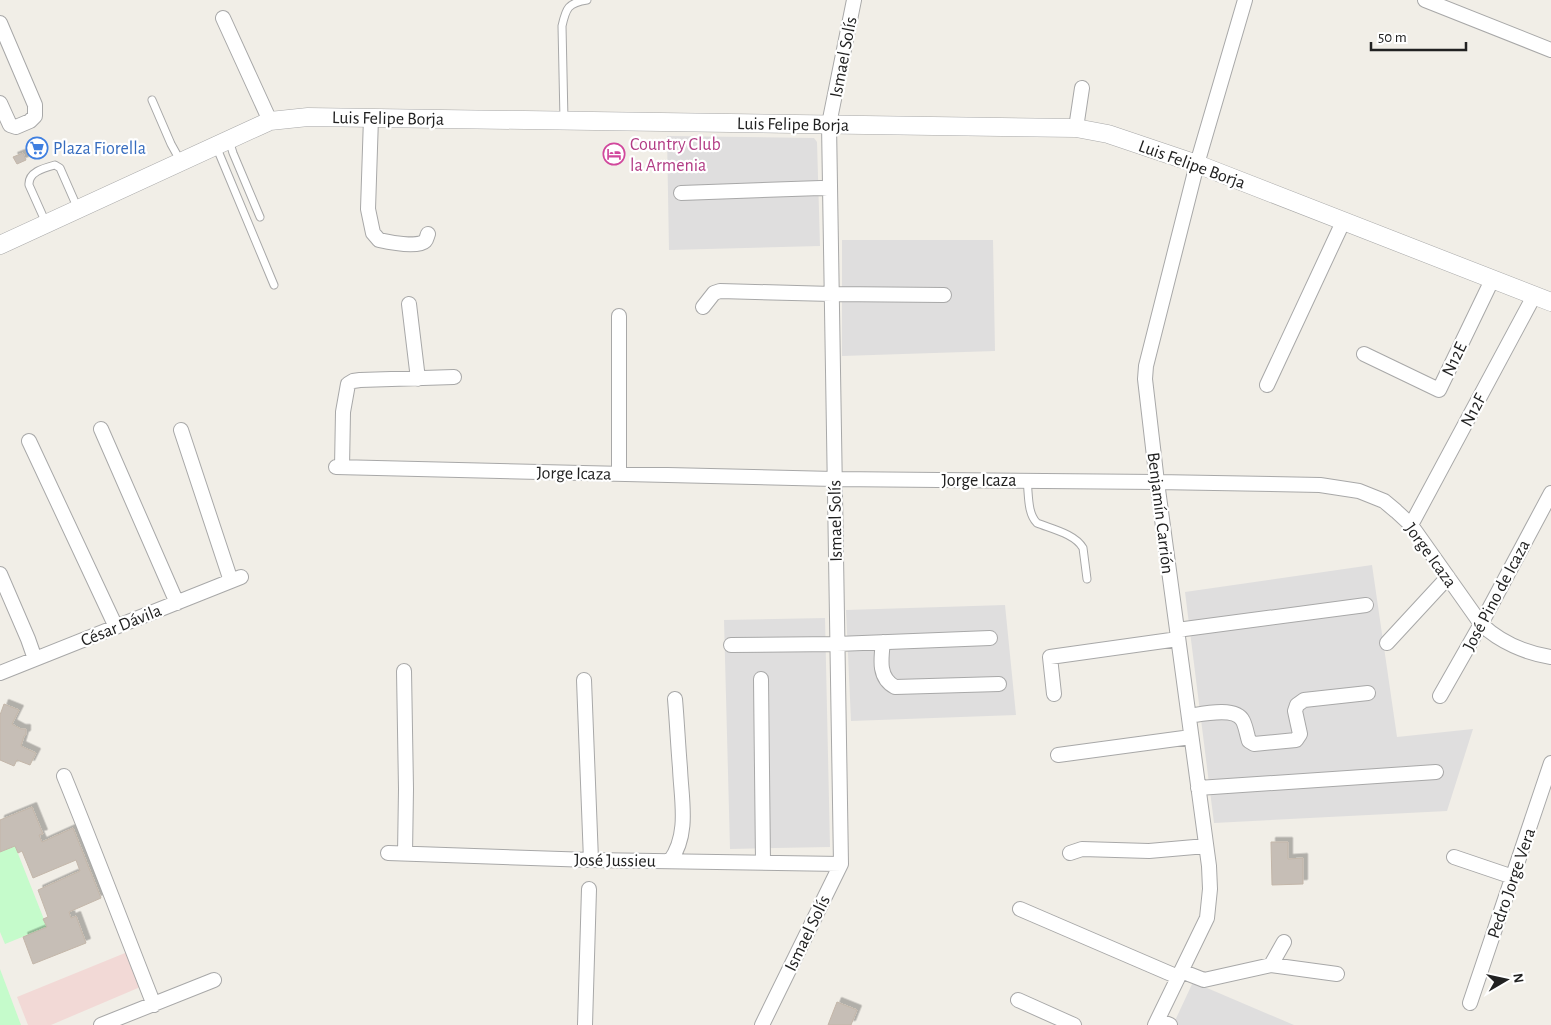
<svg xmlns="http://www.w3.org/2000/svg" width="1551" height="1025" font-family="'Alegreya Sans',sans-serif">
<defs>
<filter id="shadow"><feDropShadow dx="4.5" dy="-4.5" stdDeviation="0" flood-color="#0004"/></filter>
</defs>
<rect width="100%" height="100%" fill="#f1eee7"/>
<!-- residential -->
<path fill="#dfdede" d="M667 136 814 138 817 142 820 246 669 250Z
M842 240H993L995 351 842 356Z
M1372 565 1397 737 1473 729 1447 811 1214 823 1185 592Z
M1005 605 1016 715 851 721 846 610Z
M825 618 830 847 730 849 724 620Z
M1193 982 1294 1025H1173Z"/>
<!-- commercial -->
<path fill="#f2d9d6" d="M130 951 145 985 51 1025H28L17 997Z"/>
<!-- park -->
<path fill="#c5fbcb" d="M15 846 47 927 5 944 0 932V852Z
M0 969 21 1025H0Z"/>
<!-- building -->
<path fill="#c6beb6" stroke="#c3b6a9" filter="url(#shadow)" d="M23 153 26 160 17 164 13 157Z
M4 704 19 710 12 724 21 729H26V735L24 736 21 746 36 753 30 765 17 760 14 766 0 760V715Z
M32 807 43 834 39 835 42 842 73 828 101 898 69 912 71 918 76 916 86 943 33 964 23 937 47 927 43 919 48 917 38 890 80 871 76 860 33 878 22 851 18 853 15 846 0 852V820Z
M1271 842H1288V859L1303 858V884L1272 885Z
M837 1002 857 1010 851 1025H828Z"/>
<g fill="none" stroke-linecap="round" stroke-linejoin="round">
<!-- service casing -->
<g stroke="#a8a8a8" stroke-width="9">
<path id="service" d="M152 100 171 144 181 162
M564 120 562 26C566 8 568 3 587 0
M229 140 233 153 260 217
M216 146 274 285
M46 223 29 185C28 172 44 168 55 165L60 168 78 209
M1027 481C1029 494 1027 513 1037 523 1052 529 1075 534 1083 548L1087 579"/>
</g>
<!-- minor casing -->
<g stroke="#a8a8a8" stroke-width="16">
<path id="minor" d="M1425 0 1551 50
M223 18 270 121
M0 23 35 105V116L30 121 16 127 10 125 0 103
M371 118 368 209 373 233 379 240C388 242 418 248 425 241 427 239 427 236 428 234
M1076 128 1082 88
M681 193 821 188 830 189
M409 304 418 379
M703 307 714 293 720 291 832 294 944 295
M619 316V474
M1364 354 1439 390 1492 280
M1267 385 1343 222
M101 429 177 603
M181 430 231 581
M29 441 116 627
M336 467 834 479 1157 482 1320 485 1359 491 1384 501 1396 511 1411 525 1481 624C1500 642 1526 653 1551 657
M342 467 343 412 348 384 353 381 360 380 454 377
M1411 525 1534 296
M0 574 28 639 35 659
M1177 630 1366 605
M883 642C881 659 878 678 895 687L999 684
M1387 643 1448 577
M731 645 837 644 990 638
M404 671 406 789 405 854
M0 673 241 577
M761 679 763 862
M584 680 591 860
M1054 694 1050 657 1178 639
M1440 696 1481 624 1551 493
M1189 716C1202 714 1236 706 1243 721 1246 727 1247 735 1249 741L1254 744 1296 740 1300 734 1295 711 1297 705 1304 700 1368 693
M1058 755 1191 737
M64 776C95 852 124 929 154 1005
M1198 788 1436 772
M388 853 591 860 841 864
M1070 853 1082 849 1149 851 1206 846
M1454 857 1513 877
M670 861C690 834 681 798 680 768 678 745 677 722 675 699
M1020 909 1178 977
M1271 965 1284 942
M1181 971 1204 980 1271 965 1337 974
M1018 1000 1074 1025
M1470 1003 1551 763
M1158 1020 1170 1025
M101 1025 214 980
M585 1025 589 889
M762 1025 841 864 829 124 854 0
M1155 1025 1207 918 1210 889 1209 866 1157 482 1145 379 1146 366 1197 164 1245 0"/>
</g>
<!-- tertiary casing -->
<g stroke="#a8a8a8" stroke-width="19">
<path id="tertiary" d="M0 245 259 126 270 121 308 117 1076 128 1108 134 1197 164 1551 302"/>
</g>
<!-- service -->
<use href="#service" stroke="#fff" stroke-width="7"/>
<!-- minor -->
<use href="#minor" stroke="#fff" stroke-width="14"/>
<!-- tertiary -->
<use href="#tertiary" stroke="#fff" stroke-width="18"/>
</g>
<!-- icons -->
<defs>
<g id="supermarket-ring" transform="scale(1.125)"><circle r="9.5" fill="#fff" stroke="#3f7fe0" stroke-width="1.5"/><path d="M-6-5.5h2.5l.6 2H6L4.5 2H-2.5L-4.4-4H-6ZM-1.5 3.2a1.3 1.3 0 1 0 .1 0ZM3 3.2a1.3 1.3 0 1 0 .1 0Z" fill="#3f7fe0"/></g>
<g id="hotel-ring" transform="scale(1.125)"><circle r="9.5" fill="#fff" stroke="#d1479c" stroke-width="1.5"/><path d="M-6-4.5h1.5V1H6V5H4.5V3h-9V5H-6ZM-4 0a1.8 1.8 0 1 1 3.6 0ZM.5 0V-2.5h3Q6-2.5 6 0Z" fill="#d1479c"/></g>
</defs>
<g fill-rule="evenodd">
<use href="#supermarket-ring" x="37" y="148"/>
<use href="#hotel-ring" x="614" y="154"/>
</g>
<g text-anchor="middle" stroke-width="4.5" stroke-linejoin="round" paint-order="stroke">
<!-- street labels -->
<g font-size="18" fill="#212121" stroke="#fff">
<text transform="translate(843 57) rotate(-79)" y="6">Ismael Solís</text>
<text transform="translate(388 118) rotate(1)" y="6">Luis Felipe Borja</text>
<text transform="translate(793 124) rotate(1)" y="6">Luis Felipe Borja</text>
<text transform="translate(1192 164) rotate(20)" y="6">Luis Felipe Borja</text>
<text transform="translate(1454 359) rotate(-64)" y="6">N12E</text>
<text transform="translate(1473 410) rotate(-62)" y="6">N12F</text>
<text transform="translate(574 473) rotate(1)" y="6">Jorge Icaza</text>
<text x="979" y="486">Jorge Icaza</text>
<text transform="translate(1161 513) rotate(83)" y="6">Benjamín Carrión</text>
<text transform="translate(835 521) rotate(-91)" y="6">Ismael Solís</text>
<text transform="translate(1431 555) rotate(54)" y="6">Jorge Icaza</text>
<text transform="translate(1496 595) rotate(-62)" y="6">José Pino de Icaza</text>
<text transform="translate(121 625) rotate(-22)" y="6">César Dávila</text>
<text transform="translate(615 860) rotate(1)" y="6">José Jussieu</text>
<text transform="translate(1511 883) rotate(-71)" y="6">Pedro Jorge Vera</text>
<text transform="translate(807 933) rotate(-64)" y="6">Ismael Solís</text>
</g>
<!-- hotel labels -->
<g font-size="18" fill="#b23c85" stroke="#fff" text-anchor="start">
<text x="630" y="150">Country Club<tspan x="630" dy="21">la Armenia</tspan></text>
</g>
<!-- shop labels -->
<g font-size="18" fill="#366cbe" stroke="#fff" text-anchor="start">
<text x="53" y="154">Plaza Fiorella</text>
</g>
</g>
<!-- north arrow -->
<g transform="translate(1506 980) rotate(81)" stroke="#ffffff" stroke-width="4" paint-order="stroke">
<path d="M0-4L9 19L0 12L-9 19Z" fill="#212121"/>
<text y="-8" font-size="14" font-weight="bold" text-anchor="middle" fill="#212121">N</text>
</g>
<!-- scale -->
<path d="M1371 42v8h95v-8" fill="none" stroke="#212121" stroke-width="2.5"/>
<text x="1378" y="42" font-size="15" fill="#212121" stroke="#ffffff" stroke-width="4" paint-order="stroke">50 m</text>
</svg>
